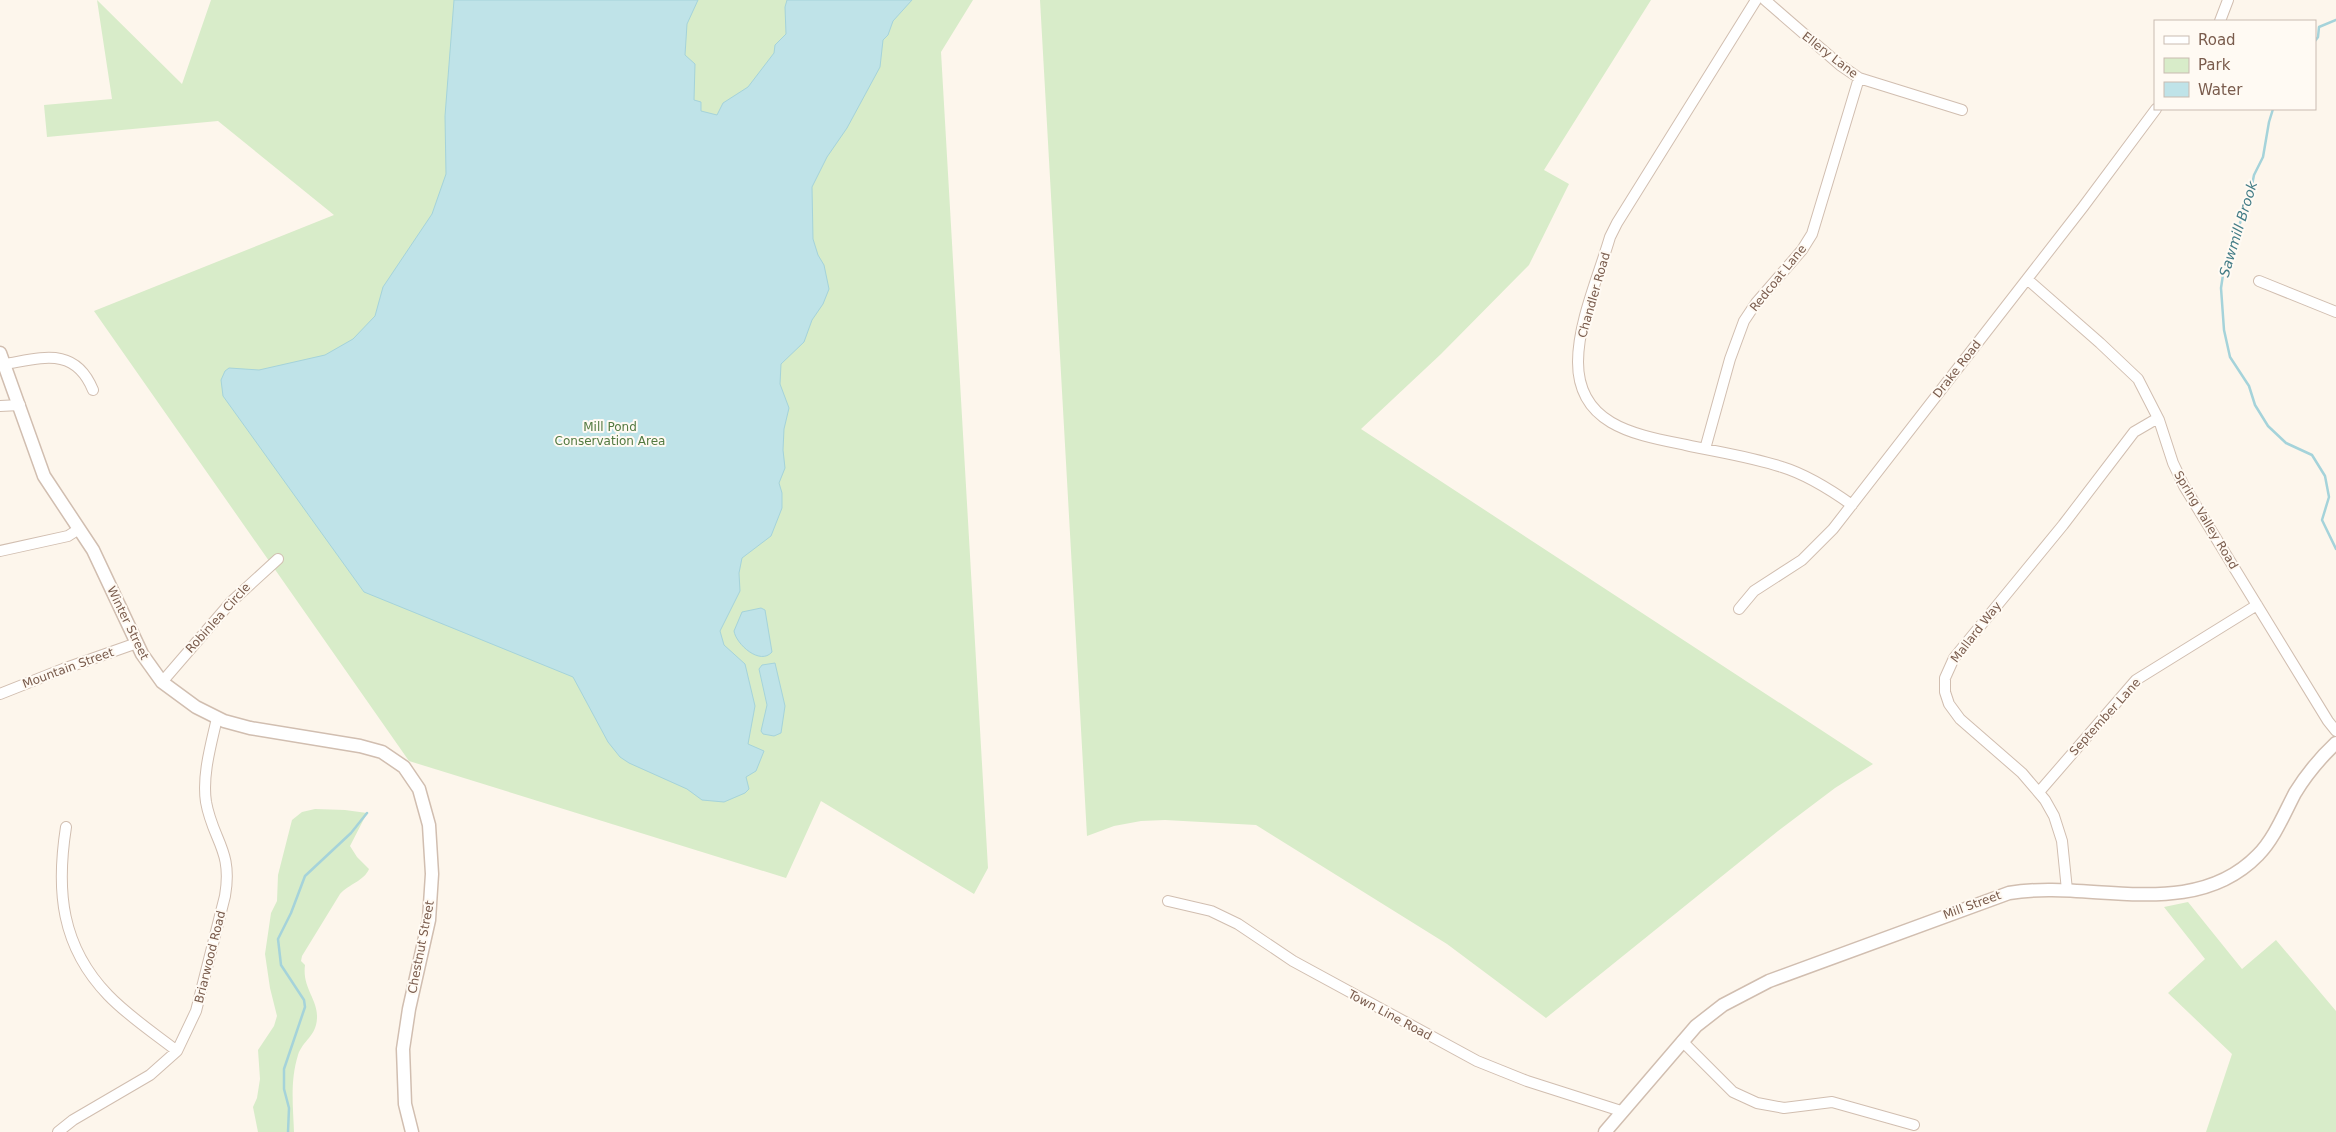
<svg xmlns="http://www.w3.org/2000/svg" width="2336" height="1132" font-family="'DejaVu Sans',sans-serif">
<rect width="100%" height="100%" fill="#fdf6ec"/>
<!-- green -->
<path fill="#d8ecc9" d="M97 0 182 84 211 0H973L941 52 988 868 974 894 821 801 786 878 409 761 94 311 334 215 218 121 47 137 44 105 112 99Z
M1040 0H1651L1544 170 1569 184 1529 265 1441 354 1361 429 1873 764 1835 788 1778 831 1546 1018 1447 944 1256 825 1165 820 1141 821 1114 826 1087 836Z
M315 809 345 810 367 813 350 846 357 857 369 869C364 881 349 884 340 894L302 956 301 961 305 965C302 988 318 999 317 1018 316 1037 303 1040 298 1055 290 1081 293 1105 294 1132H258L253 1107 257 1098 260 1079 258 1050 274 1026 277 1016 270 988 265 954 271 913 277 901 278 875 292 820 302 812Z
M2188 902 2242 969 2276 940 2336 1011V1132H2206L2232 1054 2168 993 2205 959 2164 907Z"/>
<!-- water -->
<path fill="#bfe3e8" stroke="#a5d3da" d="M454 0H698L687 24 685 55 695 64 694 100 701 102V111L717 115 723 103 748 87 774 53 775 45 786 34 785 7 787 0H912L893 21 888 35 883 40 880 67 847 128 827 157 812 187 813 239 818 255 824 265 829 289 823 304 812 320 804 342 781 364 780 384 789 408 784 429 783 450 785 468 779 483 782 493V508L771 536 742 558 739 573 740 591 720 631 724 645 745 664 755 706 748 744 764 751 756 771 746 777 749 789 745 793 724 802 702 800 687 789 629 763 620 757 608 742 573 677 364 592 223 396 221 380 225 371 229 368 259 370 325 355 353 339 375 316 383 287 432 214 446 174 445 116Z
M761 608 765 610 772 652C760 666 736 644 734 631L742 612Z
M775 663 785 706 781 733 774 736 763 734 761 731 767 705 759 669 762 665Z"/>
<g fill="none" stroke-linecap="round" stroke-linejoin="round">
<!-- stream -->
<path stroke="#a5d3da" stroke-width="2.5" d="M2315 41 2318 37 2319 27 2336 20
M2273 109 2269 122 2263 157 2254 175 2250 195 2224 268 2221 288 2224 330 2230 357 2249 386 2255 405 2268 426 2286 443 2312 455 2325 476 2329 497 2322 520 2336 549
M288 1132 289 1108 284 1089V1069L305 1007 304 1000 281 965 278 939 291 913 305 876 351 833 367 813"/>
<!-- minor casing -->
<g stroke="#d1beb0" stroke-width="12">
<path id="minor" d="M1756 0 1617 223 1610 237C1599 275 1578 322 1578 362 1578 426 1637 435 1686 445 1718 452 1752 457 1782 467 1808 475 1831 490 1852 505
M1765 0 1840 65 1859 78 1962 110
M2220 21 2228 0
M2027 279 2100 343 2138 379 2159 420 2173 463 2184 486 2328 721 2336 731
M2259 281 2336 312
M5 364C42 358 75 346 93 390
M0 406 20 405
M1705 449 1730 359 1744 321 1756 303 1802 250 1812 234 1859 78
M0 551 68 536 79 529
M1739 609 1754 591 1802 560 1833 529 2083 207 2156 109
M162 682 231 602 278 559
M0 694 63 669 137 643
M2039 792 2136 680 2257 605
M66 827C56 891 61 946 108 995 128 1016 154 1033 177 1051
M2067 890 2062 841 2054 816 2045 800 2022 773 1960 719 1949 704 1945 692V678L1954 658 2063 525 2134 432 2158 418
M1168 901 1211 911 1238 924 1293 961 1477 1061 1527 1081 1621 1111
M1682 1041 1733 1092 1757 1103 1784 1108 1832 1102 1914 1125
M58 1132 73 1120 150 1075 177 1051 196 1011 225 896C233 850 213 841 206 802 202 775 211 745 217 718"/>
</g>
<!-- tertiary casing -->
<g stroke="#d1beb0" stroke-width="15">
<path id="tertiary" d="M0 353 44 476 93 550 142 654 162 682 196 707 224 721 250 728 360 746 382 752 404 767 419 789 429 825 432 874 429 920 409 1009 403 1049 405 1104 412 1132
M1605 1132 1696 1026 1723 1005 1769 981 2009 893C2090 879 2192 923 2258 855 2274 839 2284 814 2295 793 2306 775 2320 758 2336 743"/>
</g>
<!-- minor -->
<use href="#minor" stroke="#fff" stroke-width="10"/>
<!-- tertiary -->
<use href="#tertiary" stroke="#fff" stroke-width="12"/>
</g>
<g text-anchor="middle" stroke-width="4" stroke-linejoin="round" paint-order="stroke">
<!-- street labels -->
<g font-size="12" fill="#7a5c4d" stroke="#fffaf3">
<text transform="translate(1830 55) rotate(38)" y="4">Ellery Lane</text>
<text transform="translate(1778 278) rotate(-51)" y="4">Redcoat Lane</text>
<text transform="translate(1594 295) rotate(-74)" y="4">Chandler Road</text>
<text transform="translate(1957 369) rotate(-52)" y="4">Drake Road</text>
<text transform="translate(2206 520) rotate(59)" y="4">Spring Valley Road</text>
<text transform="translate(218 618) rotate(-48)" y="4">Robinlea Circle</text>
<text transform="translate(128 623) rotate(64)" y="4">Winter Street</text>
<text transform="translate(1976 632) rotate(-52)" y="4">Mallard Way</text>
<text transform="translate(68 668) rotate(-20)" y="4">Mountain Street</text>
<text transform="translate(2105 717) rotate(-48)" y="4">September Lane</text>
<text transform="translate(1972 905) rotate(-20)" y="4">Mill Street</text>
<text transform="translate(421 947) rotate(-79)" y="4">Chestnut Street</text>
<text transform="translate(210 957) rotate(-76)" y="4">Briarwood Road</text>
<text transform="translate(1390 1015) rotate(28)" y="4">Town Line Road</text>
</g>
<!-- park labels -->
<g font-size="12" fill="#537a41" stroke="#fffaf3">
<text x="610" y="431">Mill Pond<tspan x="610" dy="14">Conservation Area</tspan></text>
</g>
<!-- water labels -->
<g font-size="14" font-style="italic" fill="#437c86" stroke="#fffaf3">
<text transform="translate(2238 229) rotate(-73)" y="5">Sawmill Brook</text>
</g>
</g>
<!-- legend -->
<rect x="2154" y="20" width="162" height="90" fill="#fffaf3" stroke="#cabbb1"/>
<rect x="2164" y="36" width="25" height="8" fill="#ffffff" stroke="#cabbb1"/>
<text x="2198" y="45" font-size="15" fill="#7a5c4d">Road</text>
<rect x="2164" y="58" width="25" height="15" fill="#d8ecc9" stroke="#cabbb1"/>
<text x="2198" y="70" font-size="15" fill="#7a5c4d">Park</text>
<rect x="2164" y="82" width="25" height="15" fill="#bfe3e8" stroke="#cabbb1"/>
<text x="2198" y="95" font-size="15" fill="#7a5c4d">Water</text>
</svg>
